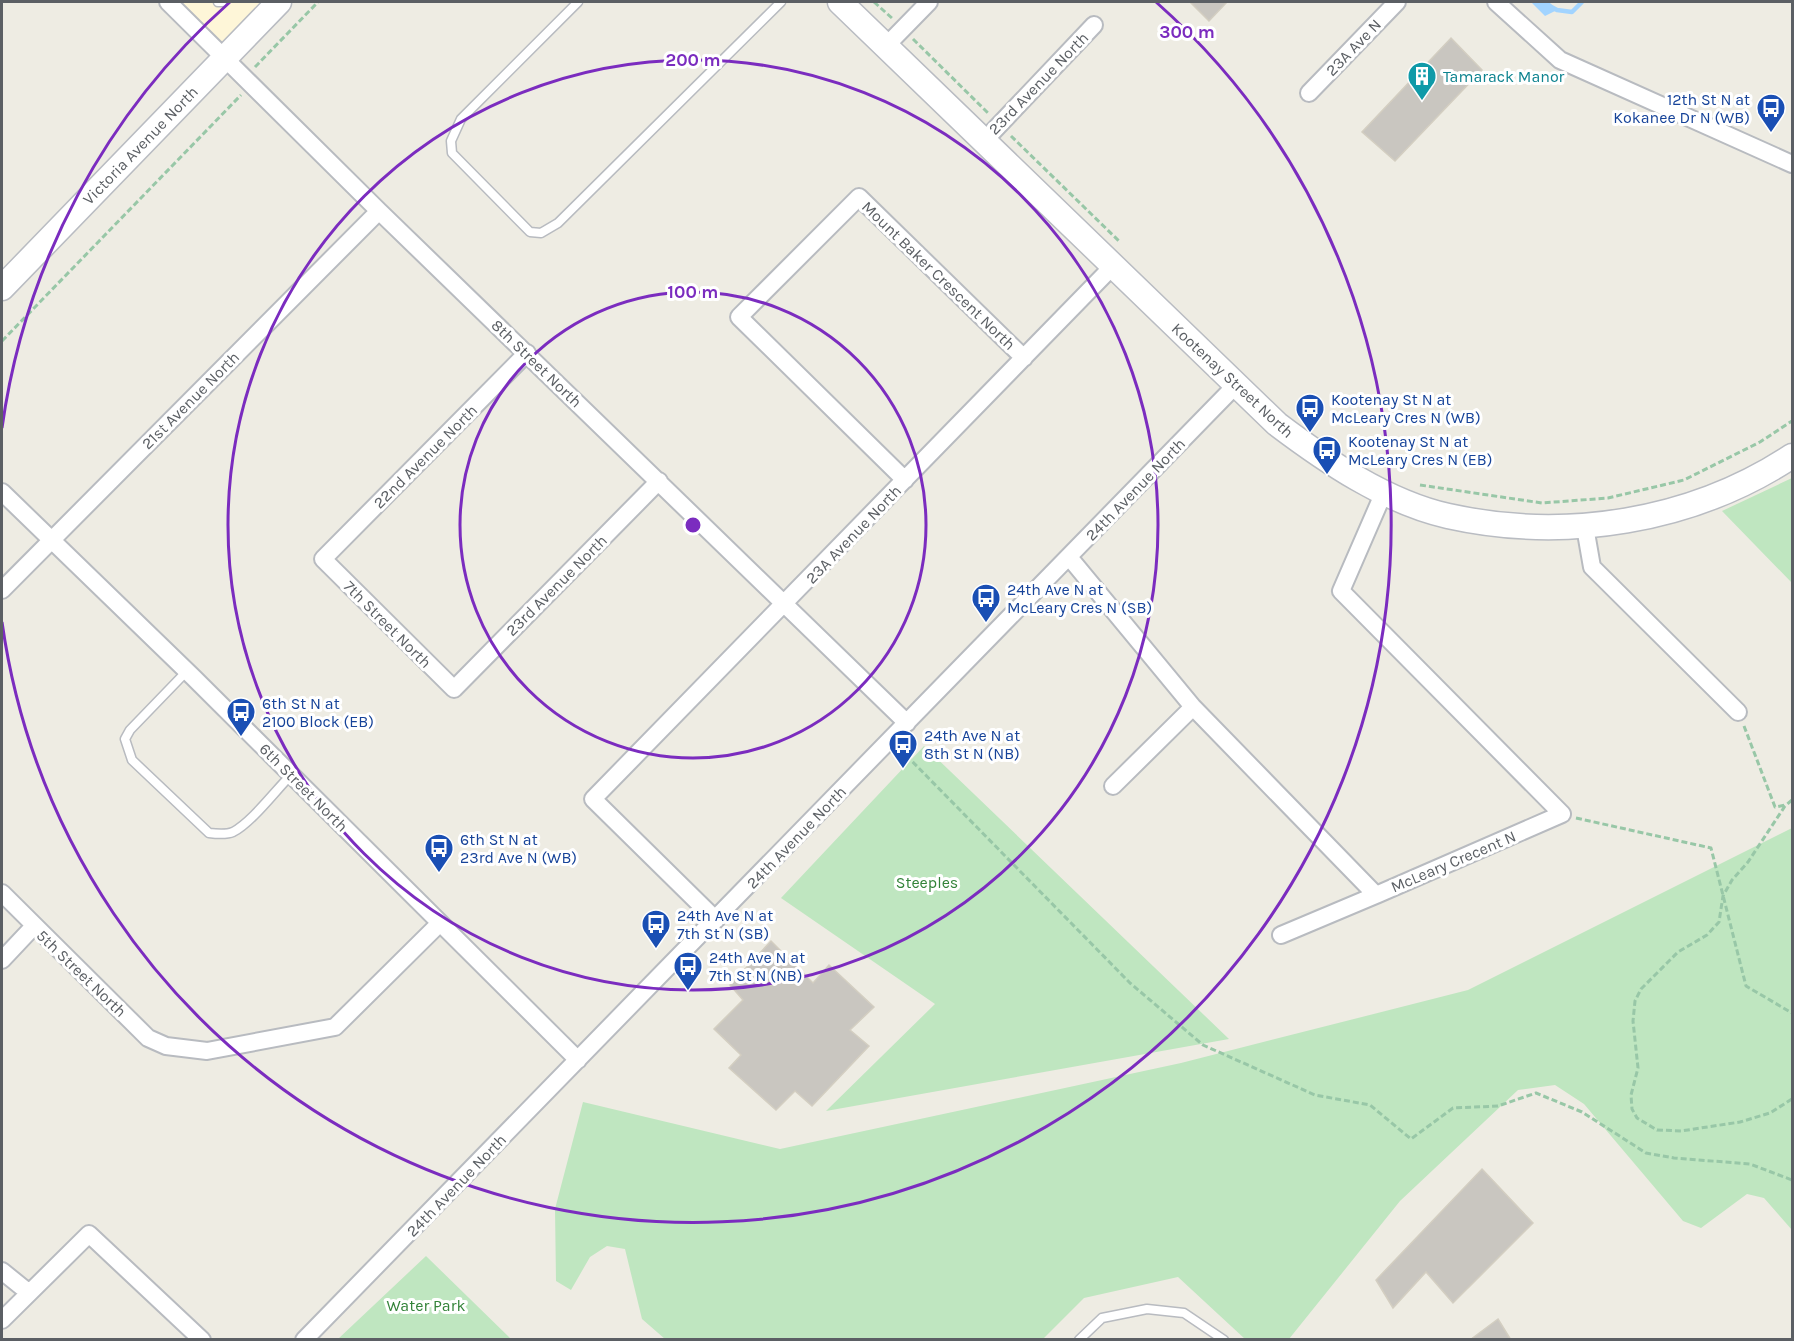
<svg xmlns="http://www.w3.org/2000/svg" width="1794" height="1341" font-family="Karla,sans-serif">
<rect width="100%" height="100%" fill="#eeece3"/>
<!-- commercial -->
<path fill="#fef6d8" d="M170 2H289L231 61Z"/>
<!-- green -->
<path fill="#bfe6c0" d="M1792 478V477V583L1722 511Z
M924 746 1229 1039 826 1111 935 1004 781 898Z
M1792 828V1230L1764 1198 1747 1194 1701 1228 1683 1221 1584 1104 1555 1085 1518 1090 1400 1201 1289 1339H1245L1178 1277 1084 1298 1042 1340 665 1339 642 1319 625 1249 607 1246 590 1257 571 1290 556 1281 555 1209 583 1102 780 1149 1181 1063 1468 990Z
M426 1256 511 1339H338Z"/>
<!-- water -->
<path fill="#a2d4ff" d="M1531 2H1549L1557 10 1545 16Z"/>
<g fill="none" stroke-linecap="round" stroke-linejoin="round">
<!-- stream -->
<path stroke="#a2d4ff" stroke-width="4.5" d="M1542 2 1557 10 1572 12 1582 2"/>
</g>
<!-- building -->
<path fill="#c9c6c0" stroke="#d3cec1" stroke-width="1.5" d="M1190 2H1227L1209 21Z
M1451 38 1482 70 1395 161 1362 132Z
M771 941 813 983 829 965 874 1007 850 1030 869 1046 812 1106 795 1091 776 1110 729 1068 741 1055 714 1029 743 1000 730 985Z
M1482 1169 1533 1223 1453 1303 1426 1272 1393 1308 1376 1280Z
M1498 1319 1511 1340H1470Z"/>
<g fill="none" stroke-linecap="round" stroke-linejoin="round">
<!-- lane casing -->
<g stroke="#b8bbc0" stroke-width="11">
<path id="lane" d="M218 2H222
M578 2 461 119 451 141 452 153 530 232 541 233 558 223 781 2
M187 671 130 730 125 739 132 760 209 833C217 834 226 835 233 832 252 822 275 791 291 775
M1079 1340 1102 1318 1147 1309 1184 1313 1224 1340"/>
</g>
<!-- street casing -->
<g stroke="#b8bbc0" stroke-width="20">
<path id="street" d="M168 2 379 211 907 723
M1496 2 1560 60 1792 164
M886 46 929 2
M1309 93 1397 2
M983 142 1094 25
M527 353 323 559 454 689 659 481
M905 480 739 317 859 197 1024 358
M2 492 193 677 578 1060
M1585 527 1592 567 1738 712
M1069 557 1193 707 1376 895 1562 814 1341 591 1384 492
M2 590 379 211
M1113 786 1193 707
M2 893 148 1038 166 1046 207 1051 335 1027 440 923
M716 920 593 799 1112 267
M1281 935 1376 895
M2 960 34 926
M2 1271 28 1292
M2 1320 89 1234 202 1340
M304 1340 1236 385"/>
</g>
<!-- secondary casing -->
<g stroke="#b9bcc2" stroke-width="27">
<path id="secondary" d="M840 2 1277 424C1326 461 1386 502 1448 516 1565 542 1692 522 1792 456
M2 288 279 2"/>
</g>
<!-- path -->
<path stroke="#98c7a7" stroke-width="3" stroke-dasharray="6 3" stroke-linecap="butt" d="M874 2 893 19
M913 39 989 114
M255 67 318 2
M1011 136 1120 242
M2 341 241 95
M1420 485 1542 503 1608 498 1684 480 1760 442 1792 421
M1744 726 1775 807 1786 805
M900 749 1130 983 1203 1045 1315 1095 1370 1105 1411 1139 1453 1108 1498 1106 1536 1093 1582 1112 1646 1153 1674 1158 1750 1164 1792 1180
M1792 800 1785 806 1748 862 1732 880 1723 896 1719 922 1707 935 1678 952 1641 989 1635 1001 1633 1021 1638 1068 1631 1095 1632 1109 1637 1118 1657 1130 1681 1131 1740 1122 1770 1113 1792 1099
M1576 818 1711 848 1746 986 1792 1013"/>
<!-- lane -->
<use href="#lane" stroke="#fff" stroke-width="8"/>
<!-- street -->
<use href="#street" stroke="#fff" stroke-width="16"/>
<!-- secondary -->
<use href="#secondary" stroke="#fff" stroke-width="24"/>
</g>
<!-- distance rings -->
<g fill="none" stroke="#7b2cbf" stroke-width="3">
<circle cx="693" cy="525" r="233"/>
<circle cx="693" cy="525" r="465"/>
<path d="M2 428A698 698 0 0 1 230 2M1156 2A698 698 0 1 1 2 622"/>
</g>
<!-- icons -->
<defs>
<g id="building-pin" transform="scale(1.5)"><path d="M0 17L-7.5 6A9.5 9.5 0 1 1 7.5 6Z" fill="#0f9aa8" stroke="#fff"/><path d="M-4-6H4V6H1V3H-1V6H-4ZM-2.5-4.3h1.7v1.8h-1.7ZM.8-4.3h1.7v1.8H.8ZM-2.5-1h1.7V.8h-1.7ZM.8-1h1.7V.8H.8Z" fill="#fff"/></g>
<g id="bus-pin" transform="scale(1.5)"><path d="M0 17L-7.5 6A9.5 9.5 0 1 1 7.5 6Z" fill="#1a4fb4" stroke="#fff"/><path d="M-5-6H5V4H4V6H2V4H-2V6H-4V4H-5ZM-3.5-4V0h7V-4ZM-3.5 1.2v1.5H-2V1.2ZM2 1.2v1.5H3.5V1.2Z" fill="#fff"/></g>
</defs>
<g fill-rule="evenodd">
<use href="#building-pin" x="1422" y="76"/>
<use href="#bus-pin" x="1771" y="108"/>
<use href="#bus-pin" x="1310" y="408"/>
<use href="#bus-pin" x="1327" y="450"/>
<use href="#bus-pin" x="986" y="598"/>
<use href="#bus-pin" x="241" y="712"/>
<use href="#bus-pin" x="903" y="744"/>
<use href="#bus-pin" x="439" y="848"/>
<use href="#bus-pin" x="656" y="924"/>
<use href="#bus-pin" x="688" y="966"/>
</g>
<g text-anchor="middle" stroke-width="6" stroke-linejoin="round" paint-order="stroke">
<!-- street labels -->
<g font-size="16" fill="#5b5f64" stroke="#fff">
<text transform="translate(1353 47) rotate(-46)" y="6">23A Ave N</text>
<text transform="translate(1038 83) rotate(-46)" y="6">23rd Avenue North</text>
<text transform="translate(140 145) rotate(-46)" y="6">Victoria Avenue North</text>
<text transform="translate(939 275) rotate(44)" y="6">Mount Baker Crescent North</text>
<text transform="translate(537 363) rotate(44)" y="6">8th Street North</text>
<text transform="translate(1233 380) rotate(43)" y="6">Kootenay Street North</text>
<text transform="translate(190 400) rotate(-45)" y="6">21st Avenue North</text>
<text transform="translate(425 456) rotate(-45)" y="6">22nd Avenue North</text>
<text transform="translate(1135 489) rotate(-46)" y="6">24th Avenue North</text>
<text transform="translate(853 534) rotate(-46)" y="6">23A Avenue North</text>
<text transform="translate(556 585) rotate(-45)" y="6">23rd Avenue North</text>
<text transform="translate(388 624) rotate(45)" y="6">7th Street North</text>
<text transform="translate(304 787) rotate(45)" y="6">6th Street North</text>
<text transform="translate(796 837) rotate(-46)" y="6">24th Avenue North</text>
<text transform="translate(1453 861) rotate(-23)" y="6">McLeary Crecent N</text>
<text transform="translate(82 973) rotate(44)" y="6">5th Street North</text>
<text transform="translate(456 1185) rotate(-46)" y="6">24th Avenue North</text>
</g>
<!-- culture labels -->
<g font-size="16" fill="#0d838f" stroke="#fff" text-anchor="start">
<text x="1443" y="82">Tamarack Manor</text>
</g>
<!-- transit labels -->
<g font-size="16" fill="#164399" stroke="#fff" text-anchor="start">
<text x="1750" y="105" text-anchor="end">12th St N at<tspan x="1750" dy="18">Kokanee Dr N (WB)</tspan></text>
<text x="1331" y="405">Kootenay St N at<tspan x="1331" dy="18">McLeary Cres N (WB)</tspan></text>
<text x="1348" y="447">Kootenay St N at<tspan x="1348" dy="18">McLeary Cres N (EB)</tspan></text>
<text x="1007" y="595">24th Ave N at<tspan x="1007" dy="18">McLeary Cres N (SB)</tspan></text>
<text x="262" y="709">6th St N at<tspan x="262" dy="18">2100 Block (EB)</tspan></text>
<text x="924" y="741">24th Ave N at<tspan x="924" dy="18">8th St N (NB)</tspan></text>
<text x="460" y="845">6th St N at<tspan x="460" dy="18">23rd Ave N (WB)</tspan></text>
<text x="677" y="921">24th Ave N at<tspan x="677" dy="18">7th St N (SB)</tspan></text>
<text x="709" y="963">24th Ave N at<tspan x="709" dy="18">7th St N (NB)</tspan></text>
</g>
<!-- park labels -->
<g font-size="16" fill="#338339" stroke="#fff">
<text x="927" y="888">Steeples</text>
<text x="426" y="1311">Water Park</text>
</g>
</g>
<circle cx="693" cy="525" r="9" fill="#7b2cbf" stroke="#fff" stroke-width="3"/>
<g font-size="18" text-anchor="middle" font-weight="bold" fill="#7b2cbf" stroke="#fff" stroke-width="6" stroke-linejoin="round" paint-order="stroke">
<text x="1187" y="38">300 m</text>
<text x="693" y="66">200 m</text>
<text x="693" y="298">100 m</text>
</g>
<!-- border -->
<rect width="1794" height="1341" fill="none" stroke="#5b5f64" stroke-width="6"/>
</svg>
